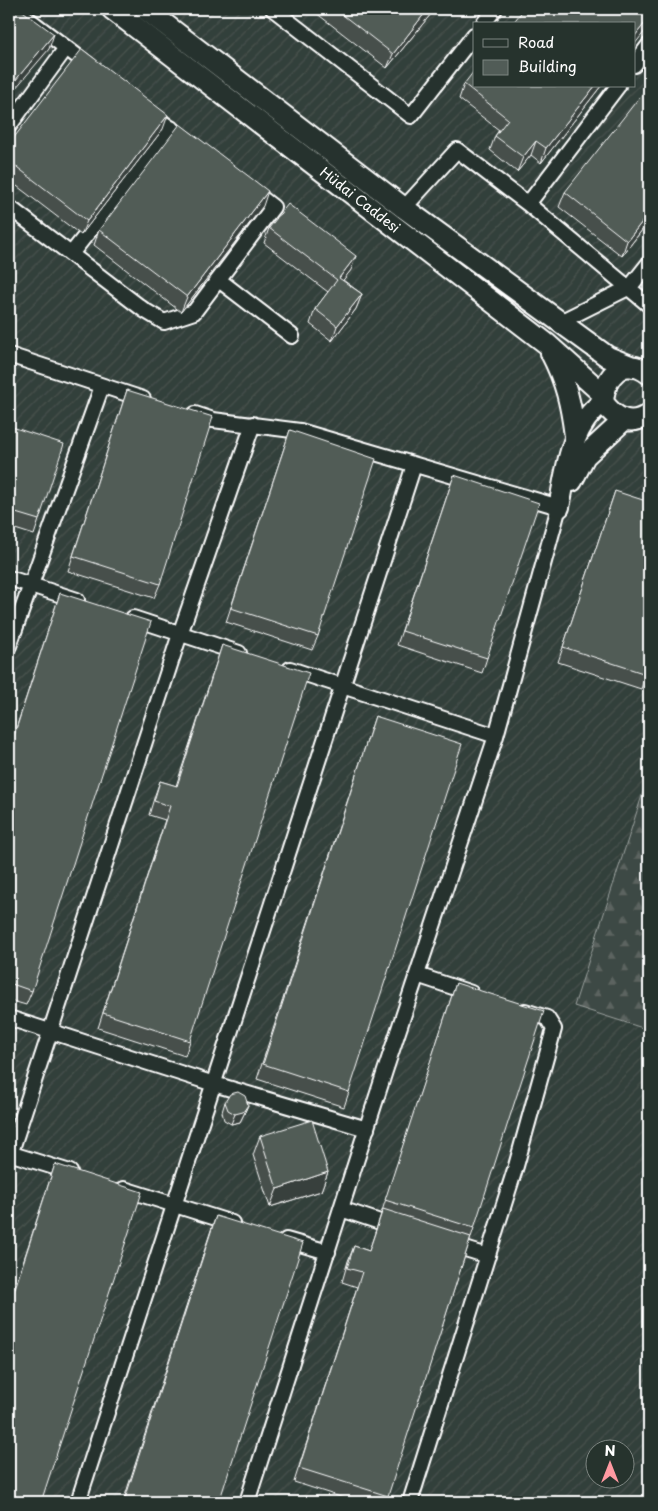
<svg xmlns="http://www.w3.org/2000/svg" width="658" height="1511" font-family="'Playpen Sans',sans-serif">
<defs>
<pattern id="industrial-furrows" width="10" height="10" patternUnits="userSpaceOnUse" patternTransform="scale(1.25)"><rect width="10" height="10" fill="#333f3a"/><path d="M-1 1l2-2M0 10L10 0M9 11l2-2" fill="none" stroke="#47524e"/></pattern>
<pattern id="forest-firs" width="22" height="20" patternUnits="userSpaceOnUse" patternTransform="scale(1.25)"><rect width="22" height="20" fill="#3e4944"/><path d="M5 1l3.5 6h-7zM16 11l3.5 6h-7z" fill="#5b6460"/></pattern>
</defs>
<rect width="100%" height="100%" fill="#26332d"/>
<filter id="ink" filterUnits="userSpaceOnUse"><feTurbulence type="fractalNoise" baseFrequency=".02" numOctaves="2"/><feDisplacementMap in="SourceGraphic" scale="10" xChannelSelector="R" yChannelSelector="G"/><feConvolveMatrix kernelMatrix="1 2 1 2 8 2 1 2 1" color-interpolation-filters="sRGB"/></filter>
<g filter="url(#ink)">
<!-- industrial -->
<path fill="url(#industrial-furrows)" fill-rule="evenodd" d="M9 9H649V774L574 1006 649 1030V1502H9ZM474 24H634V86H474ZM596 1448H626V1478H596Z"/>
<!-- forest -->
<path fill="url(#forest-firs)" stroke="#9ea4a2" d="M649 774V1030L574 1006Z"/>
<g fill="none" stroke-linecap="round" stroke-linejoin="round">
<!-- street casing -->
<g stroke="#fff" stroke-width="18">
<path id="street" d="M15 9 90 66
M273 9 411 116 474 35
M483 24 495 9
M634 65 649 45
M618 86 528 204 649 305
M150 113 189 142
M9 126 66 48
M9 207 144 310 164 322 194 312 273 207 250 189
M404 208 457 150 528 204
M71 254 171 128
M219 280 292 336
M560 322 630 287 649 263
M9 355 143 399
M195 414 213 420 300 431 559 507 496 736 385 1071 247 1502
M9 578 77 600
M133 618 239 653
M9 646 102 386
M290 669 496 736
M417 975 471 993
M9 1018 214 1084 367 1129
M9 1153 70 1172
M9 1158 180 634 253 424
M124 1189 232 1223
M341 1209 395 1227
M286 1240 328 1252
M449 1244 488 1256
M78 1502 414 465
M410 1502 516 1166 554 1029 547 1018 525 1011"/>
</g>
<!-- secondary casing -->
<g stroke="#fff" stroke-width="24">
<path id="secondary" d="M112 9 547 344 604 395
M145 9 404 208 608 357 633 367
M551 353C566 382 571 404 575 436
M649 374C624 354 604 376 603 402 615 419 631 427 649 414
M572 481 585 456 624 420
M559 507C567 469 569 427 603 402"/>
</g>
<!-- street -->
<use href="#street" stroke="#26332d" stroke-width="14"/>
<!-- secondary -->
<use href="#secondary" stroke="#26332d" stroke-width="20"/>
</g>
<!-- wall -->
<path fill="#464f4b" stroke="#fff" d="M311 9H435L387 68Z
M464 84 474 86H601L541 163 531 155 517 172 490 150 495 136 499 130 459 99Z
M163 129 81 235 9 180V144Z
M565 192 649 221 622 256 559 207Z
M263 206 181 312 94 245 99 230Z
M269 228 351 270 343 280 362 294 356 309 332 341 310 324 315 309 328 292 264 243Z
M127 390 160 584 154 598 68 571Z
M9 426 39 520 34 535 9 527Z
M290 430 318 636 312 650 226 622Z
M454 475 487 658 482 673 397 645Z
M615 491 649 666 641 689 558 662Z
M60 593 32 991 26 1005 9 1000V750Z
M222 645 190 1041 185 1056 98 1028 165 820 149 815 155 795 160 781 176 786Z
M375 716 349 1092 344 1107 257 1079Z
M456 983 474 1228 385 1502H356L294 1482 357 1287 342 1282 348 1261 354 1246 369 1251Z
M225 1102 248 1105 244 1114 240 1122 231 1124 224 1120 222 1112Z
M260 1136 328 1172 321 1191 270 1207 253 1155Z
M55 1164 9 1502V1305Z
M216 1216 219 1502H123L211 1230Z"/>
<!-- shaded-wall -->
<path fill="#39403d" stroke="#fff" d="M428 9H435L387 68 393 54Z
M649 18V26L634 45V37Z
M54 34 49 49 9 96V88Z
M595 86H601L541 163 546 148Z
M168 115 163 129 81 235 87 221Z
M536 141 531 155 517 172 523 157Z
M268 191 263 206 181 312 187 297Z
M649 213V221L622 256 627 241Z
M356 256 351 270 334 292 339 278Z
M362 294 356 309 332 341 337 326Z
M248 1105 244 1114 240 1122 231 1124 235 1114Z
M328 1172 321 1191 270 1207 277 1189Z"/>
<!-- building -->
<path fill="#515c57" stroke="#fff" d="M9 9H20L54 34 9 88Z
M335 9H428L393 54Z
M524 9H649V18L634 37V24H512Z
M82 49 168 115 87 221 9 161V144Z
M474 71V86H595L546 148 536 141 523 157 495 136 508 119 464 84Z
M649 85V213L627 241 565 192Z
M180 124 268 191 187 297 99 230Z
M288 204 356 256 339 278 362 294 337 326 315 309 337 280 269 228Z
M127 390 213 417 160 584 73 556Z
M9 426 64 444 39 520 9 511Z
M290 430 376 459 318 636 231 608Z
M454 475 539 503 487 658 402 631Z
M615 491 649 502V666L646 674 563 647Z
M60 593 151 622 32 991 9 983V751Z
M222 645 309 673 190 1041 103 1013 170 806 154 801 160 781 177 786Z
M375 716 462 744 349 1092 263 1064Z
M456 983 544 1011 474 1228 385 1200Z
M238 1092 245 1096 248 1105 243 1112 235 1114 228 1110 225 1102 230 1094Z
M312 1120 328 1172 277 1189 260 1136Z
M55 1164 142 1192 41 1502H9V1307Z
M383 1209 471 1237 388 1496 299 1468 362 1272 347 1268 354 1246 369 1251Z
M216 1216 303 1243 219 1502H124Z"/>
</g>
<g text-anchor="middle" stroke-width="4" stroke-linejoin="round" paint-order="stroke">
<!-- street labels -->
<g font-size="14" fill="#fff" stroke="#26332d">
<text transform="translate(360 200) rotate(38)" y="5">Hüdai Caddesi</text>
</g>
</g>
<!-- margin -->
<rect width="658" height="1511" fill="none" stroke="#26332d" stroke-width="30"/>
<rect x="15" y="15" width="628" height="1481" fill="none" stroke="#fff" stroke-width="2" filter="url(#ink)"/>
<!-- legend -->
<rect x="473" y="22" width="162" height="65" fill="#26332d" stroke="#7d8581"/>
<rect x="483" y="39" width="25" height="8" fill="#26332d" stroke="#7d8581"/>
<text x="518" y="48" font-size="15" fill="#ffffff">Road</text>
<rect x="483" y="60" width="25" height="15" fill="#515c57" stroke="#7d8581"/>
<text x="518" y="72" font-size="15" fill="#ffffff">Building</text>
<!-- north arrow -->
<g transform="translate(610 1464)"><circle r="24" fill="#26332d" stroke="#7d8581"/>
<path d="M0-4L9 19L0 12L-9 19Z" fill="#ff9aa2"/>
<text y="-8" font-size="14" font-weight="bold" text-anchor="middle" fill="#ffffff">N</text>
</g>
</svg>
